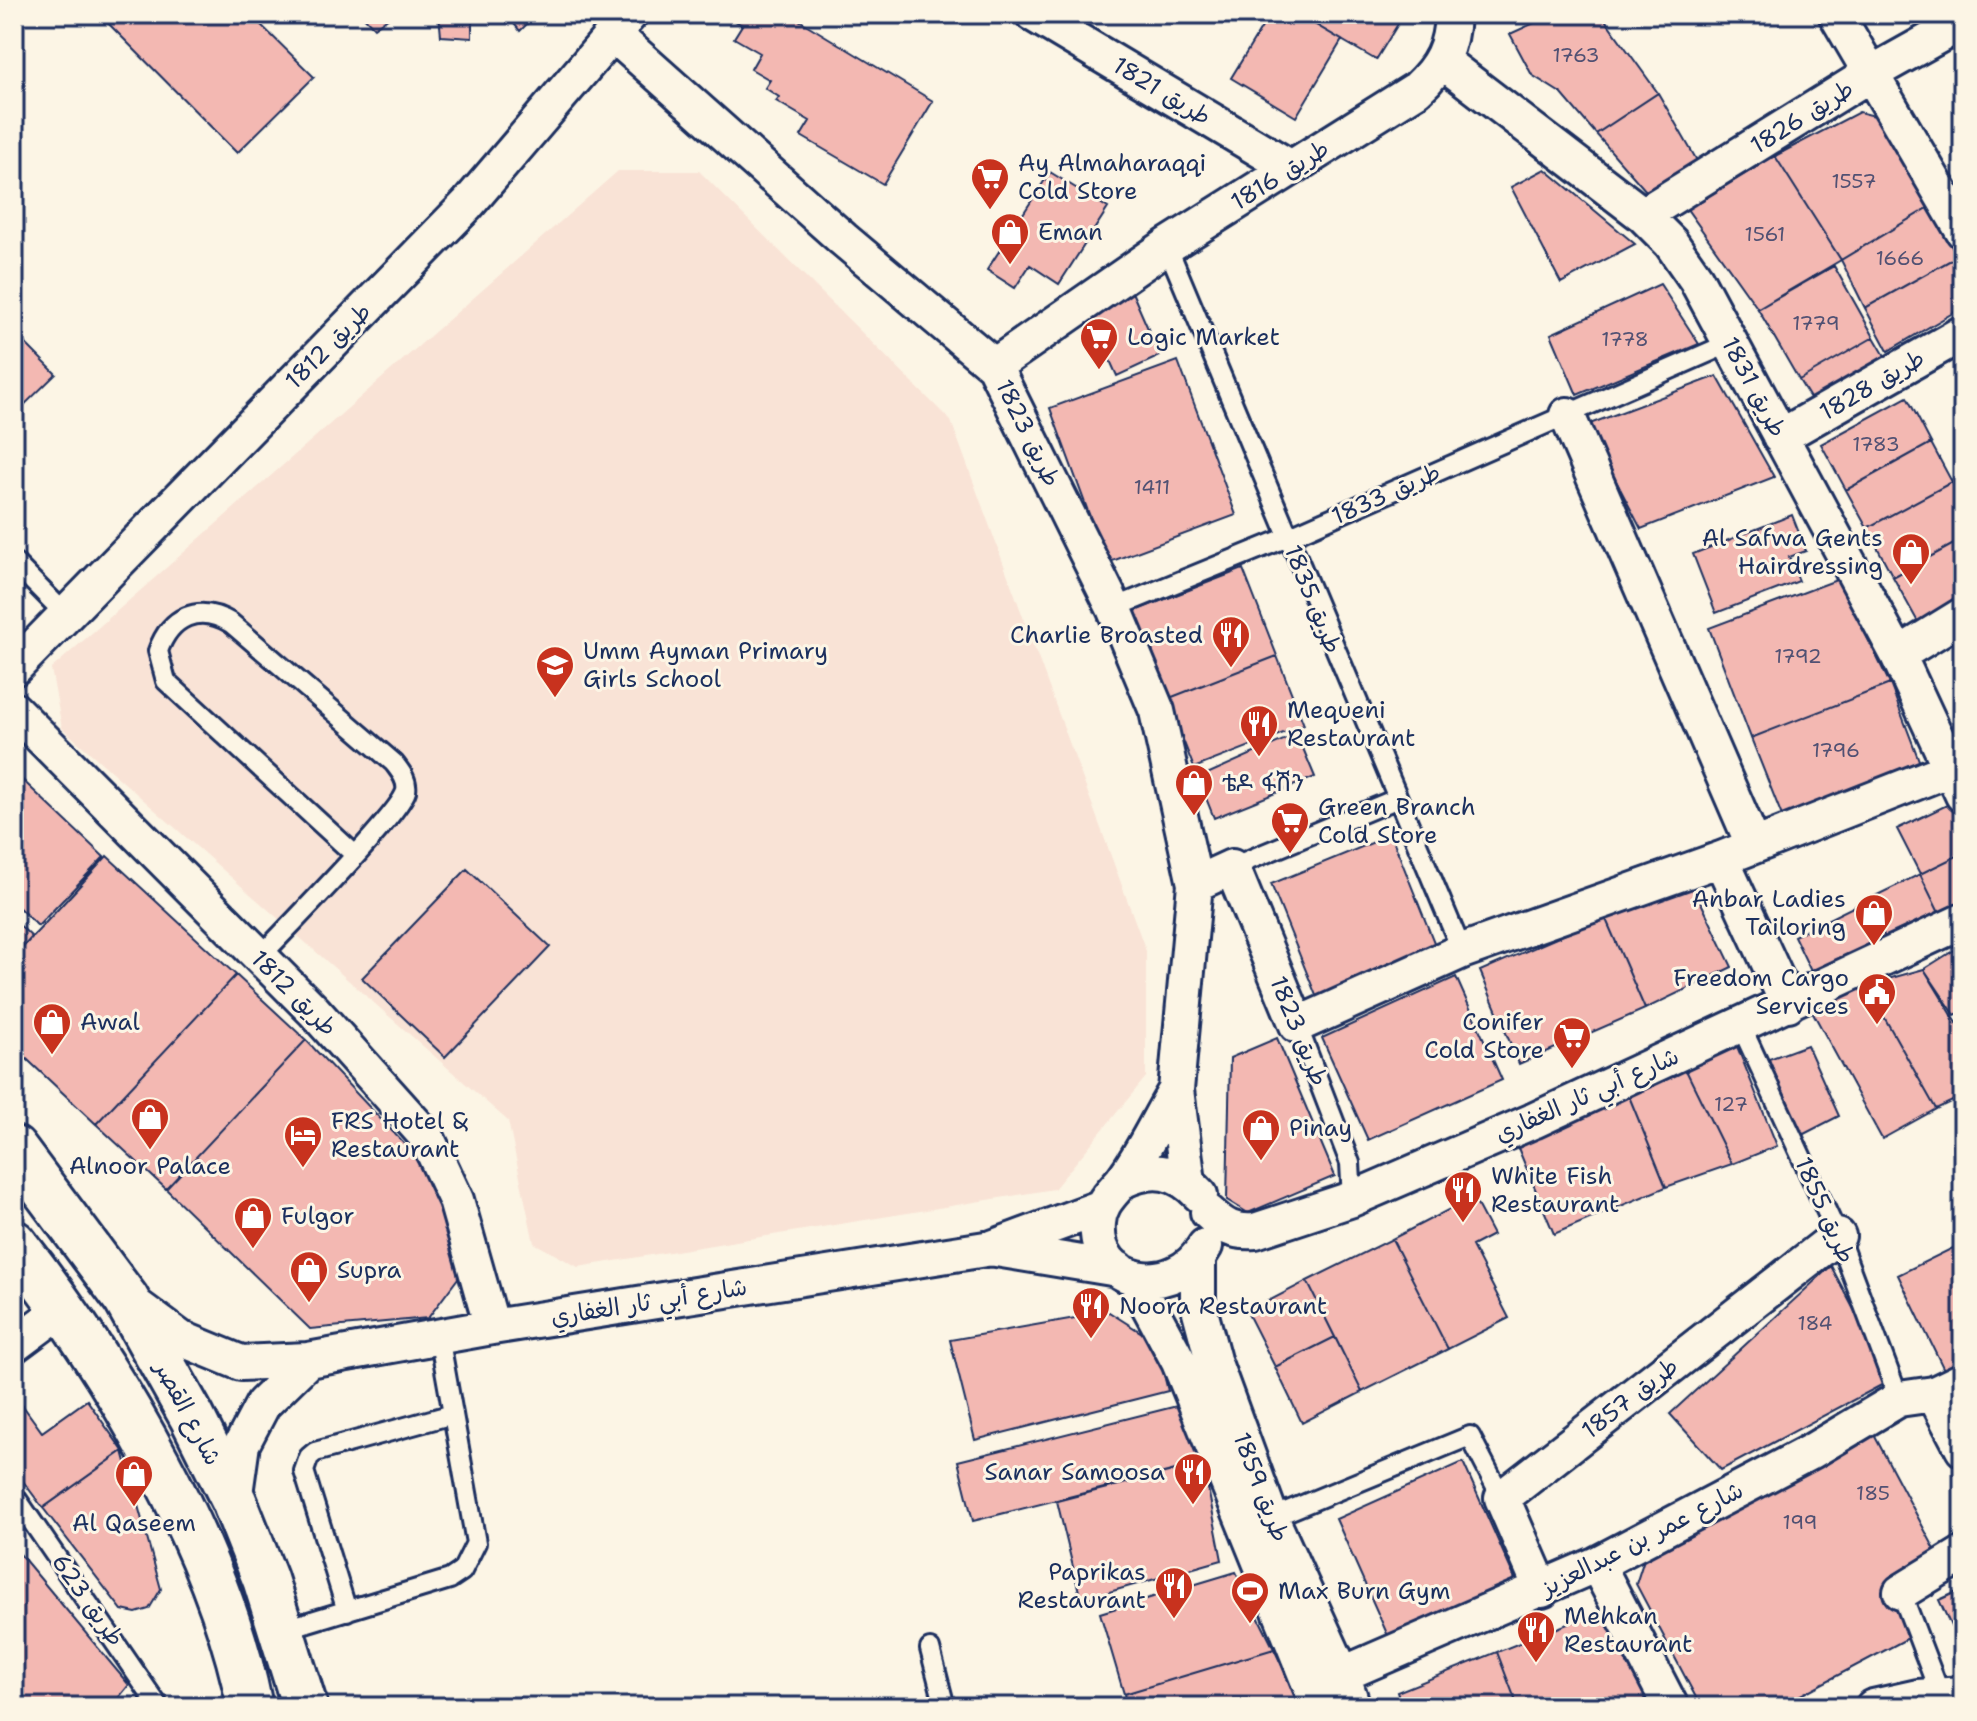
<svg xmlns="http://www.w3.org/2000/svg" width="1977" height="1721" font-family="'Shantell Sans','Playpen Sans Arabic','Noto Sans Ethiopic',sans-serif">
<rect width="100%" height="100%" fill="#fcf5e5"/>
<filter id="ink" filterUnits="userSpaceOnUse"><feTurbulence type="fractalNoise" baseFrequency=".0125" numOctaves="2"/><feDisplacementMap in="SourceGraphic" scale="16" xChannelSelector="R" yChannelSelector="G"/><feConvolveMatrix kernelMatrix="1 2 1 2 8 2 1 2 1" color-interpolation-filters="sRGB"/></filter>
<g filter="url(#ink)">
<!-- built -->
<path fill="#f9e3d6" d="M618 171H699L951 421 1146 951V1077L1054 1189 578 1267 534 1243 508 1121 62 728 51 669Z"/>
<!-- building -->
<path fill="#f3b8b2" stroke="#1b2f5e" stroke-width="2" d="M106 14H250L314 77 237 153 102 17Z
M361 14H393L374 28Z
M439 14H472V38L441 36Z
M506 14H537L520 31Z
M789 14 933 101 883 184 801 136 810 121 776 101 779 97 765 88 770 80 751 69 760 53 734 38 742 25 725 15Z
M1270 14H1297L1342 40 1296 117 1231 78Z
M1297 14H1404L1376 60Z
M1554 14H1601L1658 93 1596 134 1562 94 1532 75 1510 34Z
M1658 93 1699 164 1646 191 1596 134Z
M1859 112 1879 117 1933 205 1841 260 1775 156Z
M1775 156 1841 260 1758 309 1687 209Z
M1545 169 1635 244 1561 283 1511 187Z
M1050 172 1108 208 1059 284 1030 265 1015 288 987 270Z
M1933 205 1960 255 1865 308 1841 260Z
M1960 255 1963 307 1888 351 1865 308Z
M1834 266 1874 337 1799 380 1758 309Z
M1660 284 1699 344 1577 395 1551 334Z
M1132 292 1160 356 1117 376 1088 312Z
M14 332 56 374 14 415Z
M1874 337 1888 361 1813 403 1799 380Z
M1178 361 1236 515 1107 563 1050 408Z
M1717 376 1774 477 1641 529 1587 425Z
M1907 397 1931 443 1846 490 1821 444Z
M1931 443 1952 482 1867 528 1846 490Z
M1952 482 1963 502V539L1893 577 1867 528Z
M1792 515 1806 551 1789 557 1799 581 1716 613 1693 554Z
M1963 539V600L1919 624 1893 577Z
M1243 569 1277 656 1167 699 1132 612Z
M1839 579 1890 684 1751 738 1709 628Z
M1277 656 1304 725 1194 768 1167 699Z
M1890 684 1920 763 1782 816 1751 738Z
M1297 734 1315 777 1214 818 1198 778Z
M14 772 104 857 38 926 14 903Z
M1951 803 1963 826V853L1920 874 1897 829Z
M1391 835 1439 955 1319 1003 1271 884Z
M1963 853V914L1944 923 1920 874Z
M107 856 236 975 96 1124 14 1047V957Z
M467 869 550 947 445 1057 362 978Z
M1920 874 1944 923 1891 950 1867 900Z
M1676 880 1694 888 1732 967 1645 1009 1605 917Z
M1867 900 1891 950 1818 986 1794 936Z
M1605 917 1645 1009 1519 1064 1480 971Z
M14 920 32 937 14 957Z
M1956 949 1963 959V1011L1955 1015 1924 969Z
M1924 969 1963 1033V1096L1936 1109 1866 985Z
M236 975 306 1040 166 1189 96 1124Z
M1456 977 1502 1080 1368 1140 1322 1038Z
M1866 985 1936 1109 1882 1139 1811 1009Z
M1277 1038 1335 1176 1248 1213 1227 1200 1230 1058Z
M306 1040 409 1149 448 1210 458 1278 428 1318 310 1329 166 1189Z
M1736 1044 1777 1146 1732 1164 1682 1062Z
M1807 1045 1839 1116 1800 1136 1769 1059Z
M1682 1062 1732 1164 1666 1187 1626 1089Z
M1626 1089 1666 1187 1554 1234 1513 1136Z
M1473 1197 1493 1235 1472 1246 1509 1318 1448 1349 1392 1239Z
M1392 1239 1448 1349 1362 1392 1307 1281Z
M1963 1243V1373L1949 1380 1898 1275Z
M1831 1266 1891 1380 1721 1470 1670 1414Z
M1307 1281 1335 1337 1275 1367 1247 1312Z
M1109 1312 1156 1342 1168 1391 975 1440 950 1340Z
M1335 1337 1362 1392 1302 1423 1275 1367Z
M18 1399 42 1432 87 1400 123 1451 43 1508 14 1469V1401Z
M1189 1403 1203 1463 973 1521 958 1461Z
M1872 1431 1939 1557 1887 1584 1914 1635 1778 1707H1701L1636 1584 1647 1550Z
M123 1451 161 1589 149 1609 136 1613 122 1610 43 1508Z
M1463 1462 1519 1588 1392 1645 1336 1519Z
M1203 1463 1222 1560 1081 1600 1057 1501Z
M14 1547 129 1685 111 1707H14Z
M1236 1572 1274 1649 1124 1694 1100 1613Z
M1963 1589V1652L1939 1600Z
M1580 1619 1621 1625 1653 1707H1518L1497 1652Z
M1274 1649 1302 1707H1127L1124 1694Z
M1497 1652 1518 1707H1402L1397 1692Z"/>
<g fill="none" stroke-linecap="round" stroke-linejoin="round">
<!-- lane casing -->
<g stroke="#1b2f5e" stroke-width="24">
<path id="lane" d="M1167 246 1462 951
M14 562 66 615
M1114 608 1288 537 1730 343
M1232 867 1396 799
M259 958C282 933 401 813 406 791 408 780 400 771 394 763L231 623C198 603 170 617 158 651L166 681 354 854
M1297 1025 1350 1163 1352 1199
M1741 1026 1838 1236 1899 1399
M14 1495 159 1707
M1271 1518 1470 1436 1502 1498
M1901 1592 1943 1702
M347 1611 304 1471 309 1457 315 1452 453 1414
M282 1630 450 1579 462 1571 476 1543 439 1336
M930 1649 945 1707"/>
</g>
<!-- street casing -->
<g stroke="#1b2f5e" stroke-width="40">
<path id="street" d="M1033 14 1291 168
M1836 14 1963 231
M613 34 843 239 994 366 1114 608 1157 711 1195 884 1176 1090 1188 1182
M1442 61 1643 215 1671 243 1696 279 1898 655 1963 795
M1643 215 1870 74 1963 22
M994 366 1167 246 1417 89C1441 67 1451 47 1452 14
M1567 415 1753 844
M1780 437 1963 333
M1898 655 1963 615
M14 668 467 205 630 14
M14 710 314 1011 426 1136 456 1200 492 1327
M1721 859 1788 1004
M1195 884 1232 867 1297 1025 1462 951 1721 859 1950 769
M1176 1090C1158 1119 1143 1154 1122 1181 1111 1194 1099 1204 1098 1223 1093 1287 1176 1299 1205 1246
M1122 1181C1153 1166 1177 1170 1200 1195
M1208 1212C1223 1226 1233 1233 1255 1231L1352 1199 1533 1121 1963 921
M996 1249 1118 1269
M1198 1260V1304L1213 1360 1271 1518 1342 1674 1353 1707
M1134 1278 1179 1362 1319 1707
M131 1302 180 1338 241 1363 308 1360 492 1327 992 1248 1102 1207
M14 1345 65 1307
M1934 1394 1963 1449
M234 1501 242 1444 263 1404 308 1360
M1597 1564 1671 1707
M1542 1590 1502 1498 1838 1236
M1901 1592 1963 1554
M1313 1687 1597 1564 1812 1451 1899 1399 1934 1394 1963 1380
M1873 1707 1918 1697 1963 1694"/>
</g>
<!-- secondary casing -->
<g stroke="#1b2f5e" stroke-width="50">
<path id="secondary" d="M14 1149 126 1299 192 1417 234 1501 265 1579 305 1707
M14 1243C113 1369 219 1548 250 1707"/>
</g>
<!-- lane -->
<use href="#lane" stroke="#fcf5e5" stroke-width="18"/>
<!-- street -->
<use href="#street" stroke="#fcf5e5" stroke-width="34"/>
<!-- secondary -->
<use href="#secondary" stroke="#fcf5e5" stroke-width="44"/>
</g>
</g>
<!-- icons -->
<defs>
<g id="supermarket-pin" transform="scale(2)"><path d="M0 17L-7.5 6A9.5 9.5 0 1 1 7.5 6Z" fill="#c8321e" stroke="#fcf5e5"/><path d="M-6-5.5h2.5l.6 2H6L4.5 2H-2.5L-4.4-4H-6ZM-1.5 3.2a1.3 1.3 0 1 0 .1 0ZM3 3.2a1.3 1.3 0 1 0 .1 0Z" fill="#fff"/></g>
<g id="shop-pin" transform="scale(2)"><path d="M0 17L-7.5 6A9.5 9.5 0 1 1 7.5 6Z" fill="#c8321e" stroke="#fcf5e5"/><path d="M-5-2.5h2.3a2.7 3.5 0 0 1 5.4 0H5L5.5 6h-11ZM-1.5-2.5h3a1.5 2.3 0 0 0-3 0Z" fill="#fff"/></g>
<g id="restaurant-pin" transform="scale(2)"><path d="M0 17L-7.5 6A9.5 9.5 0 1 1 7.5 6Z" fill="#c8321e" stroke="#fcf5e5"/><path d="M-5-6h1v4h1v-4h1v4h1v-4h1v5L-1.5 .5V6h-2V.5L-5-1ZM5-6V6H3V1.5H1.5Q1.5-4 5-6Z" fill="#fff"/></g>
<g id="school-pin" transform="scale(2)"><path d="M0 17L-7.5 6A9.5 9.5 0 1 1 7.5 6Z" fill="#c8321e" stroke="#fcf5e5"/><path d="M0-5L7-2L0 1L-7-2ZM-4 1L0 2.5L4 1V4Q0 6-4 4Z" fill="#fff"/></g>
<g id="civic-pin" transform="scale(2)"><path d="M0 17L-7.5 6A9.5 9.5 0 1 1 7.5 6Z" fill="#c8321e" stroke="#fcf5e5"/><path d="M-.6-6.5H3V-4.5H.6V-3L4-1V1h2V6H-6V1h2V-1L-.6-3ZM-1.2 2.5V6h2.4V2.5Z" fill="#fff"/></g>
<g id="hotel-pin" transform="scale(2)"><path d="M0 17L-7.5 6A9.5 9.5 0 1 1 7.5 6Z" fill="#c8321e" stroke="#fcf5e5"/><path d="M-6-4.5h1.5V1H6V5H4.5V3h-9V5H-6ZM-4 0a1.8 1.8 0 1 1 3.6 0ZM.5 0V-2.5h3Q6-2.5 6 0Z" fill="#fff"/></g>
<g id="stadium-pin" transform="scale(2)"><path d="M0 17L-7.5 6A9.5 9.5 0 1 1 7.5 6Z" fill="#c8321e" stroke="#fcf5e5"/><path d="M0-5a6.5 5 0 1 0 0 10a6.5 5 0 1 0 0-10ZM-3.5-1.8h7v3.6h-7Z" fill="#fff"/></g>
</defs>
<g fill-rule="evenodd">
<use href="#supermarket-pin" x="990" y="177"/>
<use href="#shop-pin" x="1010" y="232"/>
<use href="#supermarket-pin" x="1099" y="337"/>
<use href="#shop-pin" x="1911" y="552"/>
<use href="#restaurant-pin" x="1231" y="635"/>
<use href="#school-pin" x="555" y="665"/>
<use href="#restaurant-pin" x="1259" y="724"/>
<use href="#shop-pin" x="1194" y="783"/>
<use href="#supermarket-pin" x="1290" y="821"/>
<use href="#shop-pin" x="1874" y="913"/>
<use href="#civic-pin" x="1877" y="992"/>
<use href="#shop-pin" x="52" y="1022"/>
<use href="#supermarket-pin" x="1572" y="1036"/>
<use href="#shop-pin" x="150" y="1117"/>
<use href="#shop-pin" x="1261" y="1128"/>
<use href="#hotel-pin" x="303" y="1135"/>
<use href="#restaurant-pin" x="1463" y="1190"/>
<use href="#shop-pin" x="253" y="1216"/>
<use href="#shop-pin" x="309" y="1270"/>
<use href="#restaurant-pin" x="1091" y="1306"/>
<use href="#restaurant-pin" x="1193" y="1472"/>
<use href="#shop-pin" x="134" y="1474"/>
<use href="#restaurant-pin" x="1174" y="1586"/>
<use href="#stadium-pin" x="1250" y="1591"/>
<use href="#restaurant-pin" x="1536" y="1630"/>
</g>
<g text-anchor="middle" stroke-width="6" stroke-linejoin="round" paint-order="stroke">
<!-- number labels -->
<g font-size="20" fill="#515173">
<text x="1576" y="62">1763</text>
<text x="1854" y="188">1557</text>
<text x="1765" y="241">1561</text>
<text x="1900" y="265">1666</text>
<text x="1816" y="330">1779</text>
<text x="1625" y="346">1778</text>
<text x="1876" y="451">1783</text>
<text x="1152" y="494">1411</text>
<text x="1798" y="663">1792</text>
<text x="1836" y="757">1796</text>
<text x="1731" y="1111">127</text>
<text x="1815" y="1330">184</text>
<text x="1873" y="1500">185</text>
<text x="1800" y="1529">199</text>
</g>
<!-- street labels -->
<g font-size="24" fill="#1b2f5e" stroke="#fcf5e5">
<text transform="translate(1162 91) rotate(31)" y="8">طريق 1821</text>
<text transform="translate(1802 117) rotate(-32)" y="8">طريق 1826</text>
<text transform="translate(1280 175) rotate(-32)" y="8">طريق 1816</text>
<text transform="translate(328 346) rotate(-45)" y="8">طريق 1812</text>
<text transform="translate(1872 385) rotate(-30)" y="8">طريق 1828</text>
<text transform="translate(1754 387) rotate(62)" y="8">طريق 1831</text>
<text transform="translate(1028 433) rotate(64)" y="8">طريق 1823</text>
<text transform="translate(1386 494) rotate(-24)" y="8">طريق 1833</text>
<text transform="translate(1313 599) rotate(68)" y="8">طريق 1835</text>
<text transform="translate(294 993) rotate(45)" y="8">طريق 1812</text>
<text transform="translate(1299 1031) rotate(68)" y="8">طريق 1823</text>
<text transform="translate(1587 1095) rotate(-24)" y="8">شارع أبي ثار الغفاري</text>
<text transform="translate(1825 1210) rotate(66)" y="8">طريق 1855</text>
<text transform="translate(649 1302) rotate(-9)" y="8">شارع أبي ثار الغفاري</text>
<text transform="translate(1630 1398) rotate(-38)" y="8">طريق 1857</text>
<text transform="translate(188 1413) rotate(62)" y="8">شارع القصر</text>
<text transform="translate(1261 1487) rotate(69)" y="8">طريق 1859</text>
<text transform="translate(1642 1539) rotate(-27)" y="8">شارع عمر بن عبدالعزيز</text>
<text transform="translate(88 1600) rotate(55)" y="8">طريق 623</text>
</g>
<!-- poi labels -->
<g font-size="24" fill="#1b2f5e" stroke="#fcf5e5" text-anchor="start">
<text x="1018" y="171">Ay Almaharaqqi<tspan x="1018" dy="28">Cold Store</tspan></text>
<text x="1038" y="240">Eman</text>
<text x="1127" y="345">Logic Market</text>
<text x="1883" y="546" text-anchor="end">Al Safwa Gents<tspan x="1883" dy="28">Hairdressing</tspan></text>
<text x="1203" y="643" text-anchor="end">Charlie Broasted</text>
<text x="583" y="659">Umm Ayman Primary<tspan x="583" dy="28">Girls School</tspan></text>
<text x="1287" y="718">Mequeni<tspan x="1287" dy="28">Restaurant</tspan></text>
<text x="1222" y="791">ቴዶ ፋሽን</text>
<text x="1318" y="815">Green Branch<tspan x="1318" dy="28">Cold Store</tspan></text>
<text x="1846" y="907" text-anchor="end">Anbar Ladies<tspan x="1846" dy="28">Tailoring</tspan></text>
<text x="1849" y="986" text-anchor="end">Freedom Cargo<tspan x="1849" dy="28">Services</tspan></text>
<text x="80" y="1030">Awal</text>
<text x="1544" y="1030" text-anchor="end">Conifer<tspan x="1544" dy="28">Cold Store</tspan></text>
<text x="331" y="1129">FRS Hotel &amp;<tspan x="331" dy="28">Restaurant</tspan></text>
<text x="1289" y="1136">Pinay</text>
<text x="150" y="1174" text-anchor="middle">Alnoor Palace</text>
<text x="1491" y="1184">White Fish<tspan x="1491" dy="28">Restaurant</tspan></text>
<text x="281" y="1224">Fulgor</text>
<text x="337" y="1278">Supra</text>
<text x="1119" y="1314">Noora Restaurant</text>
<text x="1165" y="1480" text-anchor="end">Sanar Samoosa</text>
<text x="134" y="1531" text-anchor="middle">Al Qaseem</text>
<text x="1146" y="1580" text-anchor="end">Paprikas<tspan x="1146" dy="28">Restaurant</tspan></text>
<text x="1278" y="1599">Max Burn Gym</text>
<text x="1564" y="1624">Mehkan<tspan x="1564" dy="28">Restaurant</tspan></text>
</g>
</g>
<!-- margin -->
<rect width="1977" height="1721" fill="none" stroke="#fcf5e5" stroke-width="48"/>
<rect x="24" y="24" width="1929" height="1673" fill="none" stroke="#1b2f5e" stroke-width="3" filter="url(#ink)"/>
</svg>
